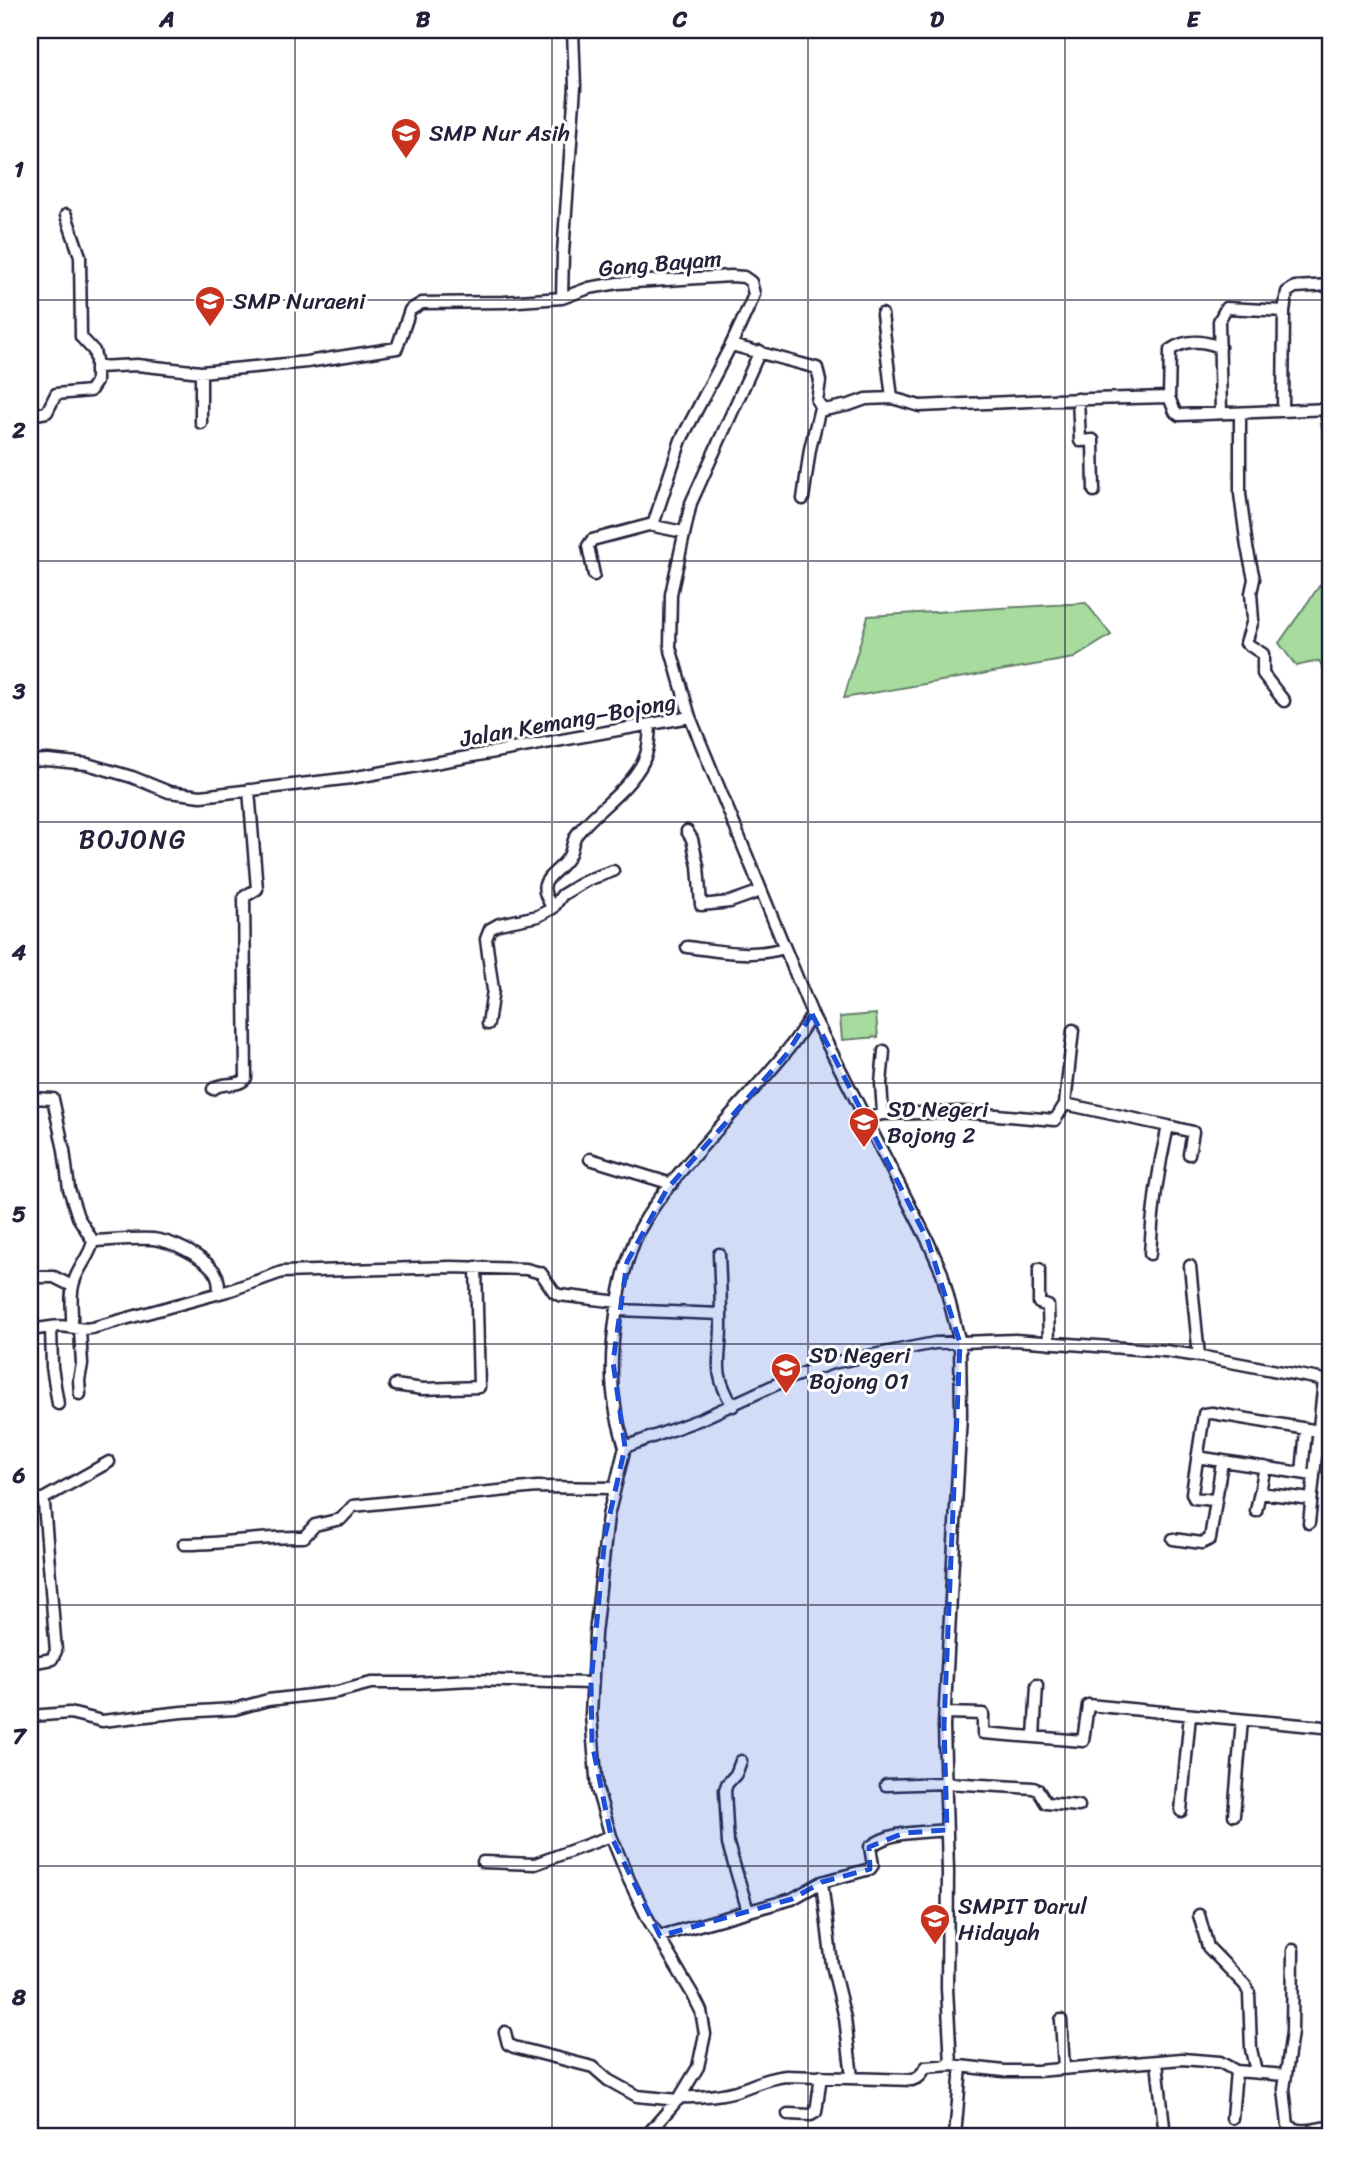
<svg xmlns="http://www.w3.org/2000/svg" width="1360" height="2166" font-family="Sriracha,sans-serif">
<rect width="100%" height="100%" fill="#fff"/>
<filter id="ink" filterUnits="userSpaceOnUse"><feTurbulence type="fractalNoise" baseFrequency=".0143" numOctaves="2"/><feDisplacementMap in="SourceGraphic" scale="14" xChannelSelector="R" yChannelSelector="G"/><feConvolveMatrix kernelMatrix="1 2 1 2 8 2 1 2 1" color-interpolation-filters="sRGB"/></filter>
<g filter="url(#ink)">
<!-- green -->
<path fill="#a8dc9e" stroke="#657f6c" stroke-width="2" d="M1330 571V680L1319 661 1296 666 1279 643Z
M1086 603 1111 635 1074 658 844 698 868 616Z
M876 1014 878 1037 842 1040 840 1017Z"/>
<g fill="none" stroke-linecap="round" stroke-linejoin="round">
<!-- minor casing -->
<g stroke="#22223b" stroke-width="15">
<path id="minor" d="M573 30 575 87 563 253 562 298 589 288 618 283 731 276 744 277 751 282 754 294 751 302 731 345
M882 314 892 398
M760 351 691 503 671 594 670 647 690 717 812 1014 928 1241 942 1273 960 1343 961 1415 944 1725 948 1872 947 1988 951 2065
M97 367 137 365 201 372 307 362 397 348 410 310 422 303 504 302 562 298
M1169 397 1170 350C1186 339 1202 340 1220 347
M1078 399 1080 441 1093 440 1094 491
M1326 409 1330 439
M1283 410 1284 311 1287 292 1295 287 1330 285
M1221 413 1219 321 1226 308 1284 311
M1240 413V494L1247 547 1254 579 1251 593 1253 620 1246 643 1263 654V674L1284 701
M30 415 47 412 56 394 90 391 96 382V360L94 351 81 337 80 256 66 215
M201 423V372
M803 499 810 449 820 408
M653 525 681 440 731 345 817 368 820 381 817 401 824 410 849 405 866 399 892 398 920 406 1052 400 1169 397 1175 412 1179 415 1330 409
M594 575 588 546 592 540 649 525 683 532
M30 761 48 760 87 764 132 777 169 792 201 796 351 778 690 717
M687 831 692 839 698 866 701 905 730 902 761 891
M553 908C533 880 552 879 567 859 573 852 571 842 577 834 597 809 628 791 643 762 649 750 649 739 650 725
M687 947C720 951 751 958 784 948
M488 1024 493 990 486 939 490 929 499 924 538 916 553 908 562 895 587 880 613 871
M213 1089C223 1081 238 1088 246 1078L244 897 257 889 249 790
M30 1098 53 1099 64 1150 69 1189 78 1217 93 1241C91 1255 78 1267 74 1282 69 1296 73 1312 72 1327
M1065 1104 1073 1030
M883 1114 881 1083 884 1051
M866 1118 883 1114 962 1112 1055 1120 1065 1104 1168 1126C1158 1169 1152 1210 1150 1254
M1168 1126 1193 1132 1189 1154
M590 1159 672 1184
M93 1241C113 1240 134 1238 153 1239 172 1241 203 1256 215 1272 219 1278 219 1286 219 1293
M719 1254C720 1276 721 1298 721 1320 722 1360 710 1368 733 1406
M1190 1266 1199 1356
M1039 1269V1303L1048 1306 1049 1343
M30 1277H54L72 1286
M618 1310 721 1314
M30 1330 51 1327
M395 1385 423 1389 479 1387 476 1267
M80 1394 79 1380 82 1364 80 1330
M58 1404 52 1367 51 1327C66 1324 78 1331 92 1328L231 1290 282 1272 451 1267 526 1269 541 1273 554 1292 559 1295 619 1302
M625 1447C621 1433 617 1420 615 1406 606 1358 618 1272 640 1229 662 1188 705 1144 736 1109 765 1076 790 1052 812 1014
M1197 1457 1313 1475
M1302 1473 1306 1430
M1260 1493 1311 1499
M30 1499H43L44 1504 56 1651 52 1659 30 1663
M43 1499 109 1462
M1214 1500 1194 1498 1192 1493 1204 1414 1212 1413 1319 1431
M1256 1511 1265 1467
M1309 1523 1324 1380
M1173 1539 1202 1543 1210 1539 1222 1462
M184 1544C225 1544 264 1536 304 1537L315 1525 341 1519 353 1506 537 1487 613 1488
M945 1713 983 1714V1733L1083 1741 1088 1705 1323 1727
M30 1716 70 1713 102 1721 182 1712 235 1709 268 1700 337 1692 371 1683H414L472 1680 591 1683
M1034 1737 1037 1685
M741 1761 736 1774 727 1784 725 1790 728 1844 748 1911
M886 1785 946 1783 1033 1788 1038 1790 1046 1803 1079 1806
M1181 1811 1190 1715
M1234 1815 1242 1720
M483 1862 535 1864 611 1836
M822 1882 832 1965 845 2018 852 2077
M1199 1915 1208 1947 1245 1985 1249 1993 1251 2049 1256 2072
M660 1936 792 1899 822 1882 870 1869 873 1865 870 1847C891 1830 921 1833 947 1830
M1293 1950 1292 2032 1284 2089 1288 2125C1302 2135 1315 2128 1330 2127
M1061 2020 1064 2068
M505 2032 508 2044 514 2047 593 2067 608 2080 637 2096 678 2100
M1157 2062 1165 2136
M680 2097C698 2098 726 2095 742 2089 759 2083 767 2078 786 2076L912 2080 919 2077 926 2067 951 2065 1004 2071H1037L1182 2059 1220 2062 1236 2071 1285 2075
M788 2114 811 2115 816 2112 821 2076
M1232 2118 1236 2071
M646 2136 680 2097 698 2067 705 2034 701 2011 693 1995 648 1919 629 1880 611 1836 597 1789 591 1715 595 1634 608 1516 625 1447 701 1419 790 1378 832 1363 935 1343 1015 1340 1165 1351 1199 1356 1330 1381
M955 2136 961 2067"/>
</g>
<!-- minor -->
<use href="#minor" stroke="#fff" stroke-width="10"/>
</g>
</g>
<!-- marked area -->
<path fill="#1d4ed8" fill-opacity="0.2" stroke="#1d4ed8" stroke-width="5" stroke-dasharray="14 9" stroke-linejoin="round" d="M812 1014 928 1241 960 1343 944 1725 947 1830 904 1833 869 1847 870 1869 822 1882 792 1899 660 1936 611 1836 592 1743 591 1683 605 1536 625 1447 613 1362 627 1262 667 1189 786 1055Z"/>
<!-- grid -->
<path fill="none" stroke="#22223b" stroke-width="2" stroke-opacity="0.55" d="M295 30V2136M552 30V2136M808 30V2136M1065 30V2136M30 300H1330M30 561H1330M30 822H1330M30 1083H1330M30 1344H1330M30 1605H1330M30 1866H1330"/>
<!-- icons -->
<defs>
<g id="school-pin" transform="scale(1.575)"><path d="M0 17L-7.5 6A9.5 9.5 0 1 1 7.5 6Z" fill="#c8321e" stroke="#fff"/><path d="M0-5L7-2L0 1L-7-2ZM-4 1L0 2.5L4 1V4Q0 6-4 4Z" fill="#fff"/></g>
</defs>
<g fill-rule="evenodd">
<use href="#school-pin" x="406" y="133"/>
<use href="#school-pin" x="210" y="301"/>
<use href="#school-pin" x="864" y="1122"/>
<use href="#school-pin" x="786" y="1368"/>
<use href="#school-pin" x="935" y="1919"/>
</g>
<g text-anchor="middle" stroke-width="6" stroke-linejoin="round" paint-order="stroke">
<!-- poi labels -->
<g font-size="23" fill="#22223b" stroke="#fff" text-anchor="start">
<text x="429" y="141">SMP Nur Asih</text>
<text x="233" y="309">SMP Nuraeni</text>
<text x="887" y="1117">SD Negeri<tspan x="887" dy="26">Bojong 2</tspan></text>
<text x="809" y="1363">SD Negeri<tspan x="809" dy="26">Bojong 01</tspan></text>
<text x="958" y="1914">SMPIT Darul<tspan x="958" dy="26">Hidayah</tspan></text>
</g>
<!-- street labels -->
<g font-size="23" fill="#22223b" stroke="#fff">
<text transform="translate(660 263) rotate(-5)" y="8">Gang Bayam</text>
<text transform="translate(568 720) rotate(-10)" y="8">Jalan Kemang–Bojong</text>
</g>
<!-- quarter labels -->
<g font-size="26" letter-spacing="2" fill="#22223b" stroke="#fff">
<text x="133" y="848">BOJONG</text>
</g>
</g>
<!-- margin -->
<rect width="1360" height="2166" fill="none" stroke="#fff" stroke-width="77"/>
<rect x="38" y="38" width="1284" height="2090" fill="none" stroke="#22223b" stroke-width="2.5"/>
<g font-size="23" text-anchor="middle" font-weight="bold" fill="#22223b">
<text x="167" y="27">A</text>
<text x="423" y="27">B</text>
<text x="680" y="27">C</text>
<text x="937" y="27">D</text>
<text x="1193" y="27">E</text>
<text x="19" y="177">1</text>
<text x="19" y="438">2</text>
<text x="19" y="699">3</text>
<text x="19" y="960">4</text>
<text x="19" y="1222">5</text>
<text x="19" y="1483">6</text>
<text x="19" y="1744">7</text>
<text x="19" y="2005">8</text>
</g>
</svg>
